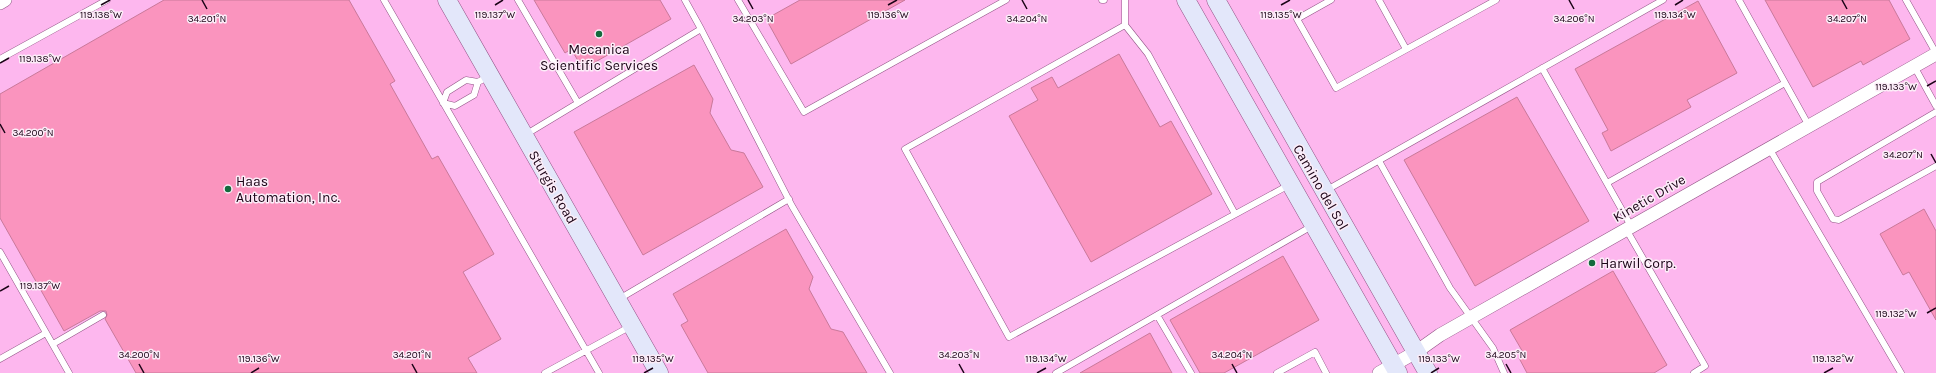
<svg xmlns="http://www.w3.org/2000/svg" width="1936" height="373" font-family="Karla,sans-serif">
<rect width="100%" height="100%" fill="#fdb7ee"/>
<!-- building -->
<path fill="#fa94be" stroke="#c9799a" d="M164 0H349L395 81 390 84 432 159 438 156 494 254 463 272 501 339 468 358 477 373H136L105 319 107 315 106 311H100L64 331 0 218V94Z
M534 0H660L671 19 583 69 571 49 565 53Z
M800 0H905L791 64 766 19Z
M1765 0H1889L1910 39 1863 65 1861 61 1813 87Z
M1698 1 1737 73 1687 100 1691 107 1611 151 1602 133 1608 130 1575 69Z
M1119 54 1160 127 1171 121 1212 194 1091 262 1009 116 1038 100 1031 88 1052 77 1058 88Z
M694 65 713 99 710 113 731 150 744 153 763 187 643 255 574 132Z
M1517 97 1589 221 1475 286 1404 160Z
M1924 209 1936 231V320L1909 272 1903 275 1880 234Z
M786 229 813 277 809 289 831 329 843 332 867 373H708L681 325 688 321 673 294Z
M1283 256 1319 320 1224 373H1200L1170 320Z
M1613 271 1667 365 1654 373H1527L1519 358 1524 354 1510 330Z
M1150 333 1172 373H1080Z"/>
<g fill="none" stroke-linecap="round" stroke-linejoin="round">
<!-- lane casing -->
<g stroke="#925486" stroke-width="7">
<path id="lane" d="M384 0 599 373
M518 0 578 103 701 29 792 206 890 373
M685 0 701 29
M738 0 804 112 1006 0
M1102 0H1104
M1125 0V25L905 149 1009 337 1289 185
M1331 0 1297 19 1336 88 1496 0
M1379 0 1406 49
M1739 0 1809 126
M1906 0 1936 53
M1125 25 1148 54 1235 214
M0 59 107 0
M1914 66 1936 106
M1542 68 1631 226
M478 82 474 95 455 106 443 103 447 92 466 80 478 82 489 76
M1936 112 1817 182V191L1833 219 1839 220 1936 166
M525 135 578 103
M1769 148 1901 373
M1379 161 1450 288 1493 348 1504 373
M1607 183 1785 83
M1325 191 1663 0
M1626 229 1705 366 1694 373
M0 252 69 373
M619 299 789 199
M53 344 103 315
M0 359 46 333
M545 373 631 326
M1056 373 1157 315
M1191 373 1157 315 1312 226
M1277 373 1315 352 1326 373"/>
</g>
<!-- street casing -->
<g stroke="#925486" stroke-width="14">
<path id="street" d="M0 3 5 0
M1379 373 1416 352 1440 335 1936 54"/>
</g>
<!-- secondary casing -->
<g stroke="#925486" stroke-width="19">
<path id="secondary" d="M447 0 659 373
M1186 0 1398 373
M1216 0 1428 373"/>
</g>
<!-- lane -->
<use href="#lane" stroke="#fff" stroke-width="6"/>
<!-- street -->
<use href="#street" stroke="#fff" stroke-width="13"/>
<!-- secondary -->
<use href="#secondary" stroke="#e3e7fa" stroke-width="18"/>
</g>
<!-- ticks -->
<path fill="none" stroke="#1b0417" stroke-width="1.5" d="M202 0 207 9M748 0 753 9M1022 0 1027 9M1569 0 1574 9M1842 0 1847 9M101 5 110 0M495 5 503 0M888 5 897 0M1281 5 1290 0M1675 5 1683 0M0 63 9 58M1927 86 1936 81M0 124 5 133M1931 154 1936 163M0 291 9 286M1927 313 1936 308M139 364 144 373M412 364 417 373M959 364 964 373M1232 364 1237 373M1506 364 1511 373M251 373 259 368M644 373 653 368M1037 373 1046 368M1431 373 1439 368M1824 373 1833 368"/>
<!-- markers -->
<g fill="#136a3d" stroke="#fcedf8" stroke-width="1.5">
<circle cx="599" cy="34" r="4"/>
<circle cx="228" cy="189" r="4"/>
<circle cx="1592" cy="263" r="4"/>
</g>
<g text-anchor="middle" stroke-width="3" stroke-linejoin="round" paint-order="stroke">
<!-- poi labels -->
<g font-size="14" fill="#1b0417" stroke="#fcedf8" text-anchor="start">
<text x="599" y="54" text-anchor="middle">Mecanica<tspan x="599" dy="16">Scientific Services</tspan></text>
<text x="236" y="186">Haas<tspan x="236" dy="16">Automation, Inc.</tspan></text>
<text x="1600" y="268">Harwil Corp.</text>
</g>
<!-- street labels -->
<g font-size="14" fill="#1b0417" stroke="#fcedf8">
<text transform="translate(553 187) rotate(60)" y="5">Sturgis Road</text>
<text transform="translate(1321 187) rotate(60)" y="5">Camino del Sol</text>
<text transform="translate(1649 198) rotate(-30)" y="5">Kinetic Drive</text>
</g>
</g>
<g font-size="10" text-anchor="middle" fill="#1b0417" stroke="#fcedf8" stroke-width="3" stroke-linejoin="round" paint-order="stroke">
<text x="101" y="18">119.138°W</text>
<text x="495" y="18">119.137°W</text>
<text x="888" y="18">119.136°W</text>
<text x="1281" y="18">119.135°W</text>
<text x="1675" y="18">119.134°W</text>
<text x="207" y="22">34.201°N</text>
<text x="753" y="22">34.203°N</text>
<text x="1027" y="22">34.204°N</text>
<text x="1574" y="22">34.206°N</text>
<text x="1847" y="22">34.207°N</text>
<text x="40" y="62">119.138°W</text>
<text x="1896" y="90">119.133°W</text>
<text x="33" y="136">34.200°N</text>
<text x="1903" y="158">34.207°N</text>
<text x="40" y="289">119.137°W</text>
<text x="1896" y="317">119.132°W</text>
<text x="139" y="358">34.200°N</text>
<text x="412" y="358">34.201°N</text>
<text x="959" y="358">34.203°N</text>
<text x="1232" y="358">34.204°N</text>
<text x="1506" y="358">34.205°N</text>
<text x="259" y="362">119.136°W</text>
<text x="653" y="362">119.135°W</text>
<text x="1046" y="362">119.134°W</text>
<text x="1439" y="362">119.133°W</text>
<text x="1833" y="362">119.132°W</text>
</g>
</svg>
